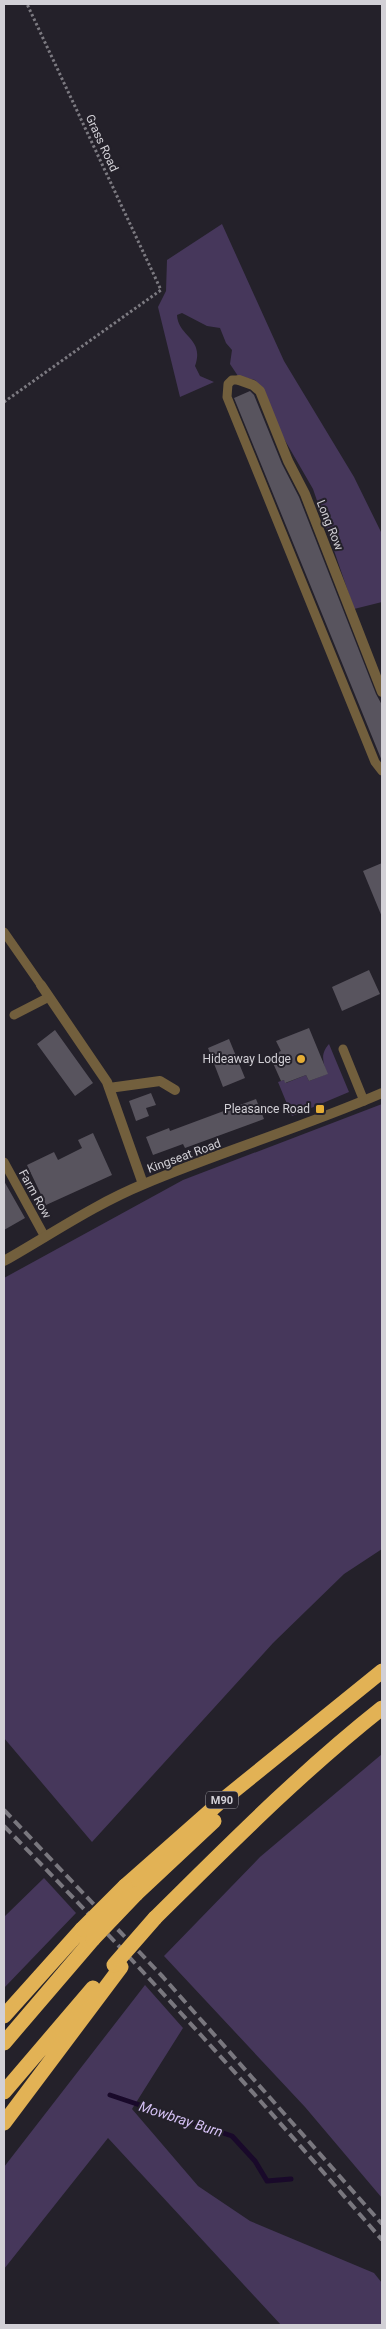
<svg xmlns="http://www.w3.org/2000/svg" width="386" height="2329" font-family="Roboto,sans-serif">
<rect width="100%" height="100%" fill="#24212a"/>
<!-- green -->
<path fill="#46375b" d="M222 224 284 361 354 477 382 534V602L354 609 313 489 279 430 262 389 255 380 238 376 230 364 232 350 226 343 220 328 207 326 182 313 177 315C178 337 205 338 195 366L200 376 214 382 180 397 158 307 166 291 167 260Z
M329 1044 349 1092 311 1108 310 1105 305 1107 307 1110 292 1116 278 1082 284 1080 286 1083 306 1075 309 1081 327 1074C323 1062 320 1054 329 1044Z
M382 1104V1549L344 1574 273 1643 92 1842 4 1738V1278L183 1180Z
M382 1754V2198L305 2107 164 1956 260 1857Z
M44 1878 76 1913 4 1988V1917Z
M145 1985 183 2028 132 2109 198 2186 250 2221 374 2273 382 2283V2325H281L108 2138 4 2269V2167Z"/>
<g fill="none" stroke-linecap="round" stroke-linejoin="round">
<!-- stream -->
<path stroke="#19092a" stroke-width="5" d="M110 2095 232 2136 255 2161 267 2181 291 2179"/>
</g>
<!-- building -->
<path fill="#58545e" d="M250 391 254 395 282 464 299 497 376 694 382 705V761L234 398Z
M382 863V917L363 871Z
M369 970 380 994 342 1011 332 987Z
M309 1028 328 1074 309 1081 306 1075 285 1083 284 1080 281 1081 273 1063 277 1062 274 1054 281 1051 276 1041Z
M55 1030 93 1083 75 1096 37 1044Z
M229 1039 245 1078 223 1087 208 1048Z
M151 1093 156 1105 146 1108 149 1116 136 1121 129 1101Z
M256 1099 264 1119 185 1148 183 1144 153 1155 146 1137 169 1128 170 1131Z
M93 1133 112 1175 46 1205 27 1165 54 1152 58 1160 82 1148 78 1140Z
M4 1181 25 1218 4 1230Z"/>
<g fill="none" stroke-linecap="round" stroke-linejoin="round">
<!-- path -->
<path stroke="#7c7a81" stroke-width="3" stroke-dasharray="2.5 2.5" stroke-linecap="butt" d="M4 402 161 290 27 4"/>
<!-- service -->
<path stroke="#725f3d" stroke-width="9" d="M239 380H232L228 384 227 397 375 762 382 771
M4 932 41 985
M14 1015 49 997
M343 1049 364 1101
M4 1162 45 1237"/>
<!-- minor -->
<path stroke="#725f3d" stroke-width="10" d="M239 380 253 385 260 391 288 461 305 494 382 692
M41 985 107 1082 143 1184
M109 1088 160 1081 175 1090"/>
<!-- tertiary -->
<path stroke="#725f3d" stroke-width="10" d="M4 1261C50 1235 95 1204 144 1184 222 1151 304 1127 382 1093"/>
<!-- motorway -->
<path stroke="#e2b255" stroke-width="15" d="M125 1886 219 1803 382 1671
M136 1894 214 1821
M155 1918C228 1846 301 1772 382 1708
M4 2016 82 1929
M4 2043 93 1939
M4 2092 93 1988
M4 2123 121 1967"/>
<!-- rail -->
<path stroke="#79777e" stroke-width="4" stroke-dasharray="10 5" stroke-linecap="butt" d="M4 1810 163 1977 382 2224
M4 1826C135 1960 260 2098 382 2240"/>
<!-- motorway-bridge -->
<path stroke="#e2b255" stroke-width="15" d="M82 1929 125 1886
M93 1939 136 1894
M114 1965 155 1918"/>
</g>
<!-- markers -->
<g fill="#e5ad35" stroke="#24212a" stroke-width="2">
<circle cx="301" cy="1059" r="5"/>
<rect x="315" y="1104" width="10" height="10" rx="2.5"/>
</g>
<g text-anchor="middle" stroke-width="4" stroke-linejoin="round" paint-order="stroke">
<!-- shield labels -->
<rect fill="#24212a" stroke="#9e9ca2" stroke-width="1" x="206" y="1791.5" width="32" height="17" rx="4"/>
<g font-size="11" font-weight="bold" fill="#d2d0d6">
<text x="222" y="1804">M90</text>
</g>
<!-- street labels -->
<g font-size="12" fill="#d2d0d6" stroke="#24212a">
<text transform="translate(102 143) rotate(65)" y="4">Grass Road</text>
<text transform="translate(330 525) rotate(68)" y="4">Long Row</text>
<text transform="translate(184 1156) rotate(-20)" y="4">Kingseat Road</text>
<text transform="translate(35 1194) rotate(61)" y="4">Farm Row</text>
</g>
<!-- poi labels -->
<g font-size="12" fill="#d2d0d6" stroke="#24212a" text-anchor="end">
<text x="291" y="1063">Hideaway Lodge</text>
<text x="310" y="1113">Pleasance Road</text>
</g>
<!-- water labels -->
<g font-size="14" font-style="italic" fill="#d6c2f6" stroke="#24212a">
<text transform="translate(181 2119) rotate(18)" y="5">Mowbray Burn</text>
</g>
</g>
<!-- border -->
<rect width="386" height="2329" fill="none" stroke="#d2d0d6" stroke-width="10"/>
</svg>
